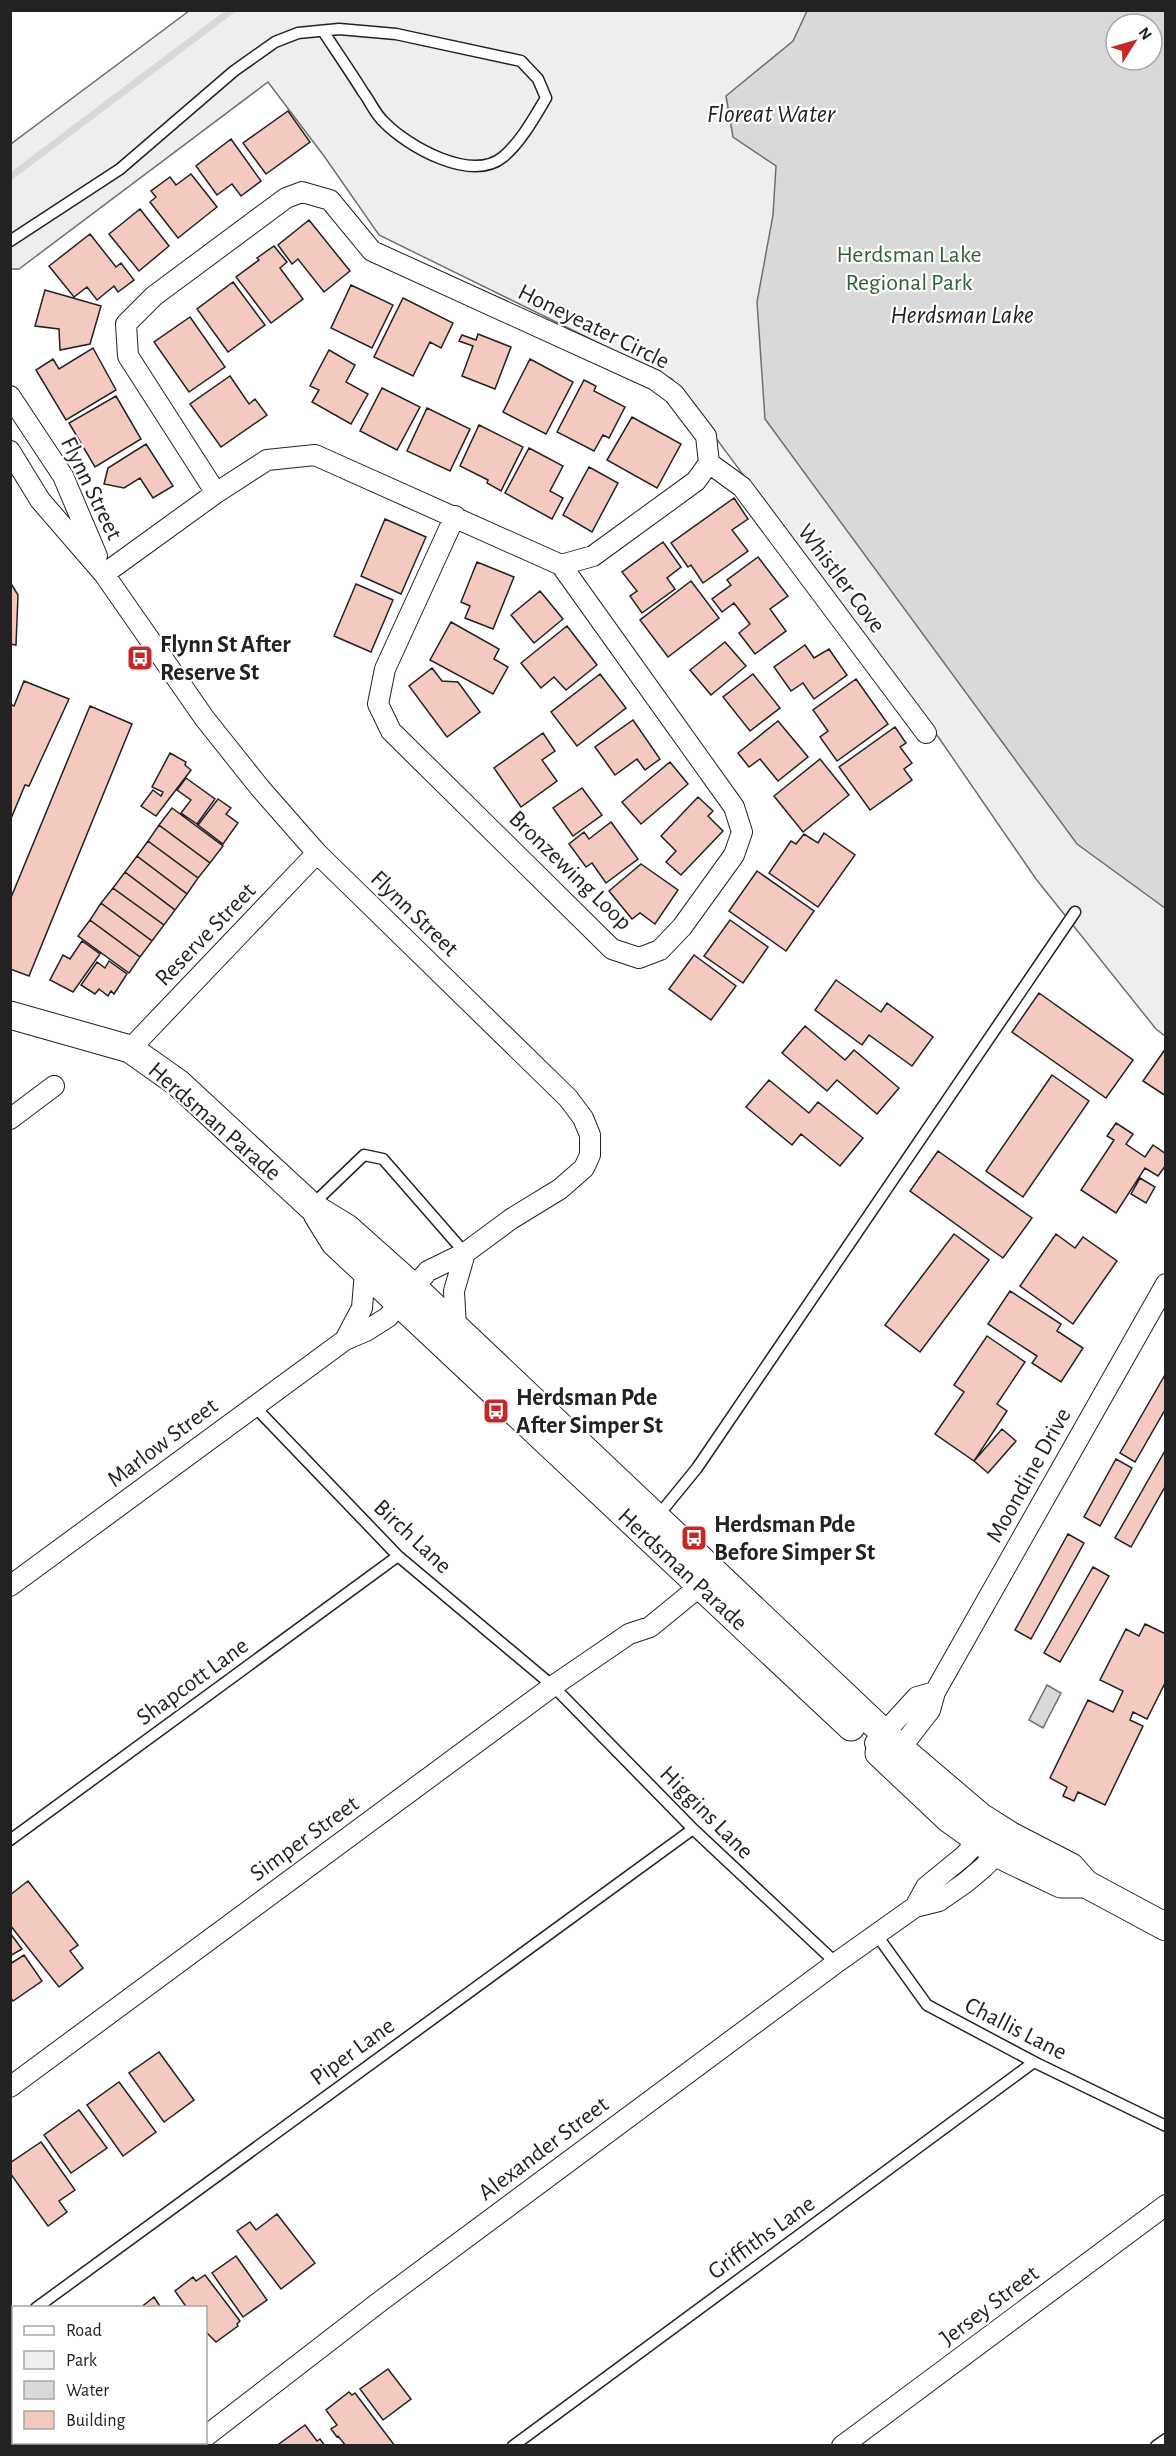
<svg xmlns="http://www.w3.org/2000/svg" width="1176" height="2456" font-family="'Alegreya Sans',sans-serif">
<rect width="100%" height="100%" fill="#fff"/>
<!-- green -->
<path fill="#eee" stroke="#6f6f6f" stroke-width="1.5" fill-rule="evenodd" d="M189 11H1165V1036L1156 1029 1036 879 939 738 672 379 379 235 324 156 268 82 19 269H11V144ZM1116 24H1152V60H1116Z"/>
<!-- water -->
<path fill="#d9d9d9" stroke="#6f6f6f" stroke-width="1.5" fill-rule="evenodd" d="M807 11H1165V908L1077 844 765 419 757 302 773 215 776 166 733 137 726 96 793 41ZM1116 24H1152V60H1116Z
M1047 1685 1061 1693 1043 1728 1029 1720Z"/>
<g fill="none" stroke-linecap="round" stroke-linejoin="round">
<!-- stream -->
<path stroke="#d9d9d9" stroke-width="7" d="M10 177 232 10"/>
</g>
<!-- building -->
<path fill="#f3c9c0" stroke="#222" stroke-width="1.5" d="M288 111 310 142 266 174 243 143Z
M231 139 261 181 241 196 232 184 217 195 196 166Z
M191 174 217 207 178 238 150 202 156 197 151 191 170 177 176 185Z
M140 209 169 246 139 271 109 234Z
M309 220 350 271 324 292 298 259 292 264 278 245Z
M90 234 116 267 121 263 134 280 118 292 114 286 97 300 87 287 74 297 49 266Z
M274 246 287 262 280 268 303 299 271 323 236 277 259 260 257 258Z
M233 282 265 325 228 352 197 309Z
M351 285 393 305 372 348 331 328Z
M45 290 101 306 90 344 60 350 59 329 35 326Z
M403 298 453 323 441 348 430 342 413 376 374 357Z
M190 317 225 367 189 392 154 342Z
M478 334 511 347 495 389 462 376 473 346 459 341 462 335 476 340Z
M93 348 116 390 66 420 36 370 53 359 59 369Z
M329 350 355 365 346 382 368 394 351 424 312 402 319 390 310 386Z
M530 359 573 382 546 434 503 412Z
M230 376 249 404 255 399 267 415 221 447 190 404Z
M584 380 596 386 594 391 625 407 609 438 603 435 594 451 557 432Z
M382 388 420 407 397 450 360 431Z
M116 396 141 439 95 467 69 423Z
M427 408 470 429 450 471 407 451Z
M632 417 681 444 657 488 607 460Z
M479 425 523 447 501 491 487 483 488 480 460 466Z
M146 444 173 486 153 498 140 478 124 488 104 484 108 468Z
M529 448 563 466 550 491 563 498 552 519 505 493Z
M589 467 618 483 592 532 563 515Z
M734 498 748 519 732 530 748 551 703 583 691 565 688 567 671 543Z
M385 519 426 537 401 594 361 576Z
M663 542 681 567 667 578 675 589 642 613 630 596 637 591 622 572Z
M758 557 788 596 770 609 786 631 755 654 739 633 750 624 734 603 722 612 712 599 731 585 727 580Z
M477 562 514 577 493 629 465 618 470 606 461 602Z
M691 581 719 618 668 657 640 620Z
M10 582 18 595 16 645 10 644Z
M356 584 393 600 371 652 334 636Z
M540 591 563 619 534 643 511 615Z
M451 622 499 649 494 659 508 667 493 694 430 660Z
M567 626 597 665 566 690 554 677 541 688 521 663Z
M725 642 746 666 711 695 690 670Z
M805 645 814 658 829 649 847 675 814 699 803 683 791 691 774 667Z
M432 668 442 681 458 682 480 712 447 737 409 686Z
M600 674 626 708 577 746 551 712Z
M753 674 780 708 750 731 723 697Z
M856 679 888 724 837 761 820 737 828 731 813 710Z
M24 681 69 699 29 786 25 785 10 821V704L14 706Z
M90 706 132 724 29 976 10 969V900Z
M633 720 660 759 645 770 637 759 615 775 595 747Z
M778 721 808 757 778 781 760 759 749 767 738 753Z
M895 727 906 743 900 747 912 763 904 769 912 780 870 810 839 767Z
M543 733 555 751 542 760 557 781 521 807 494 768Z
M170 753 186 762 185 765 191 770 156 816 141 806 153 790 161 796 163 792 152 787Z
M820 759 849 795 803 832 774 796Z
M670 762 688 784 641 824 622 802Z
M186 778 215 799 197 824 181 813 191 800 177 790Z
M582 788 602 815 573 836 553 808Z
M698 797 713 811 708 816 723 831 681 875 666 862 676 851 661 836Z
M218 799 231 808 226 814 238 823 223 844 198 825Z
M172 808 223 846 210 863 159 825Z
M611 822 638 859 606 883 592 863 586 867 569 844 584 832 589 839Z
M159 825 210 863 198 878 148 841Z
M824 833 855 855 818 907 769 873 791 841 796 844 804 834 818 843Z
M148 841 198 878 187 894 137 856Z
M137 856 187 894 175 910 125 872Z
M641 864 678 890 655 924 640 913 632 919 609 891Z
M757 871 814 911 786 951 729 911Z
M125 872 175 910 164 925 113 888Z
M113 888 164 925 152 941 101 903Z
M101 903 152 941 140 957 90 920Z
M90 920 140 957 129 973 78 936Z
M730 920 768 947 743 983 704 956Z
M82 941 100 954 73 992 50 980 63 955 70 959Z
M694 955 736 986 711 1020 669 989Z
M109 961 127 974 114 994 111 991 108 996 99 989 95 994 81 985 97 962 105 968Z
M836 980 881 1012 887 1003 933 1037 912 1066 869 1035 862 1045 815 1010Z
M1039 993 1133 1060 1106 1098 1012 1032Z
M805 1026 845 1060 854 1050 899 1088 877 1114 837 1080 827 1091 782 1053Z
M1166 1048V1096L1143 1081Z
M1052 1075 1089 1101 1023 1197 986 1171Z
M769 1080 809 1113 818 1102 863 1138 840 1166 801 1134 792 1145 746 1107Z
M1116 1123 1133 1134 1126 1144 1145 1157 1153 1145 1166 1154V1165L1158 1176 1145 1168 1116 1213 1081 1190 1114 1140 1107 1136Z
M938 1151 1032 1218 1003 1258 910 1191Z
M1140 1178 1155 1187 1146 1203 1131 1194Z
M954 1234 989 1260 920 1352 885 1325Z
M1056 1234 1075 1248 1083 1237 1117 1261 1073 1324 1020 1286Z
M1010 1291 1061 1324 1057 1331 1083 1348 1061 1382 1032 1363 1037 1356 988 1324Z
M987 1336 1025 1362 997 1404 1007 1411 974 1461 935 1434 964 1392 954 1385Z
M1166 1373V1408L1135 1462 1120 1453Z
M1002 1429 1016 1441 988 1473 974 1461Z
M1166 1449V1485L1131 1547 1115 1538Z
M1116 1459 1132 1468 1100 1526 1084 1517Z
M1068 1534 1084 1543 1031 1639 1015 1630Z
M1093 1567 1109 1576 1060 1662 1044 1653Z
M1145 1624 1166 1634V1681L1147 1719 1133 1712 1130 1720 1143 1726 1105 1805 1078 1792 1074 1801 1063 1796 1067 1787 1050 1778 1088 1700 1113 1712 1123 1691 1100 1680 1126 1629 1139 1636Z
M28 1881 78 1945 70 1951 83 1968 59 1987 10 1925V1895Z
M10 1933 22 1949 10 1956Z
M24 1955 42 1981 13 2001 10 1997V1964Z
M159 2052 194 2100 164 2122 129 2073Z
M119 2082 156 2132 123 2156 87 2105Z
M79 2110 107 2148 71 2173 44 2135Z
M41 2142 75 2190 59 2201 67 2212 48 2226 10 2173V2163Z
M277 2214 315 2263 281 2289 237 2231 250 2222 256 2230Z
M236 2256 267 2300 243 2317 212 2273Z
M205 2275 240 2321 237 2324 238 2326 216 2342 206 2332V2308H187L175 2291 193 2277 196 2281Z
M154 2297 161 2308H140Z
M388 2369 411 2399 383 2420 360 2389Z
M349 2392 352 2395 355 2393 395 2446H346L338 2436 337 2437 331 2429 337 2425 326 2410Z
M305 2425 317 2441 320 2439 325 2446H280L279 2444Z"/>
<g fill="none" stroke-linecap="round" stroke-linejoin="round">
<!-- service casing -->
<g stroke="#222" stroke-width="13">
<path id="service" d="M10 241 120 169 234 71 275 42 298 33 339 29 396 34 521 61 538 79 546 98C534 118 521 142 503 157 471 183 407 146 384 122 375 114 370 101 363 92 350 71 336 51 323 31
M311 1206 364 1155 383 1159 465 1253
M254 1406 398 1556 553 1686 693 1829 836 1963
M657 1517 697 1468 1075 912
M10 1840 398 1556
M876 1934 927 2005 1034 2062 1166 2126
M36 2308 693 1829
M10 2326 14 2324
M513 2446 1034 2062
M1156 2446 1166 2439"/>
</g>
<!-- minor casing -->
<g stroke="#222" stroke-width="22">
<path id="minor" d="M10 396 63 476 97 556
M10 451 40 500 104 574 205 719 260 788 317 853 568 1098 583 1118 590 1135V1155L584 1168 560 1189 511 1219 465 1253 428 1271 388 1317 366 1331 345 1340 10 1586
M709 463 742 487 926 733
M455 516 385 669 378 704 391 731 612 949 639 958 660 950 682 927 734 855 742 832 734 807 561 565
M104 574 216 493 267 460 315 455 561 565 593 556 696 481 709 463 706 436 674 394 655 380 372 251 330 200 302 192 286 198 154 296 126 324 128 356 216 493
M130 1049 317 853
M10 1119 54 1086
M456 1328 454 1291 465 1253
M345 1340 362 1308 365 1271
M875 1743 917 1697 935 1692
M892 1759 930 1710 935 1692 1166 1284
M915 1907 926 1887 964 1856 987 1831
M10 2087 553 1686 629 1634 650 1627 710 1578
M206 2436 382 2300 836 1963 915 1907 939 1901 965 1883 984 1867 1004 1846
M842 2446 1166 2205"/>
</g>
<!-- secondary casing -->
<g stroke="#222" stroke-width="29">
<path id="secondary" d="M10 1015 130 1049 178 1083 311 1206 347 1228 413 1287 901 1749 981 1817 1011 1836 1071 1867 1086 1884 1166 1927
M317 1214 335 1243 365 1271 851 1727
M879 1753 949 1819 998 1854 1061 1884H1086"/>
</g>
<!-- primary casing -->
<g stroke="#222" stroke-width="34">
<path id="primary" d="M10 2394 14 2399
M33 2442 34 2446
M62 2442 64 2446"/>
</g>
<!-- service -->
<use href="#service" stroke="#fff" stroke-width="10"/>
<!-- minor -->
<use href="#minor" stroke="#fff" stroke-width="20"/>
<!-- secondary -->
<use href="#secondary" stroke="#fff" stroke-width="27"/>
<!-- primary -->
<use href="#primary" stroke="#fff" stroke-width="32"/>
</g>
<!-- icons -->
<defs>
<g id="bus-square" transform="scale(1.35)"><rect x="-9" y="-9" width="18" height="18" rx="4" fill="#c62828" stroke="#fff"/><path d="M-5-6H5V4H4V6H2V4H-2V6H-4V4H-5ZM-3.5-4V0h7V-4ZM-3.5 1.2v1.5H-2V1.2ZM2 1.2v1.5H3.5V1.2Z" fill="#fff"/></g>
</defs>
<g fill-rule="evenodd">
<use href="#bus-square" x="140" y="658"/>
<use href="#bus-square" x="496" y="1411"/>
<use href="#bus-square" x="694" y="1538"/>
</g>
<g text-anchor="middle" stroke-width="4.5" stroke-linejoin="round" paint-order="stroke">
<!-- park labels -->
<g font-size="24" fill="#2f5e38" stroke="#fff">
<text x="909" y="262">Herdsman Lake<tspan x="909" dy="28">Regional Park</tspan></text>
</g>
<!-- street labels -->
<g font-size="24" fill="#222" stroke="#fff">
<text transform="translate(594 326) rotate(26)" y="8">Honeyeater Circle</text>
<text transform="translate(92 488) rotate(64)" y="8">Flynn Street</text>
<text transform="translate(842 578) rotate(53)" y="8">Whistler Cove</text>
<text transform="translate(571 870) rotate(44)" y="8">Bronzewing Loop</text>
<text transform="translate(415 913) rotate(44)" y="8">Flynn Street</text>
<text transform="translate(205 934) rotate(-46)" y="8">Reserve Street</text>
<text transform="translate(215 1121) rotate(41)" y="8">Herdsman Parade</text>
<text transform="translate(162 1442) rotate(-37)" y="8">Marlow Street</text>
<text transform="translate(1028 1475) rotate(-61)" y="8">Moondine Drive</text>
<text transform="translate(413 1536) rotate(43)" y="8">Birch Lane</text>
<text transform="translate(683 1569) rotate(43)" y="8">Herdsman Parade</text>
<text transform="translate(192 1681) rotate(-36)" y="8">Shapcott Lane</text>
<text transform="translate(707 1812) rotate(45)" y="8">Higgins Lane</text>
<text transform="translate(304 1838) rotate(-36)" y="8">Simper Street</text>
<text transform="translate(1016 2028) rotate(27)" y="8">Challis Lane</text>
<text transform="translate(352 2051) rotate(-36)" y="8">Piper Lane</text>
<text transform="translate(543 2148) rotate(-37)" y="8">Alexander Street</text>
<text transform="translate(761 2237) rotate(-36)" y="8">Griffiths Lane</text>
<text transform="translate(989 2305) rotate(-37)" y="8">Jersey Street</text>
</g>
<!-- poi labels -->
<g font-size="24" font-weight="bold" fill="#222" stroke="#fff" text-anchor="start">
<text x="160" y="652">Flynn St After<tspan x="160" dy="28">Reserve St</tspan></text>
<text x="516" y="1405">Herdsman Pde<tspan x="516" dy="28">After Simper St</tspan></text>
<text x="714" y="1532">Herdsman Pde<tspan x="714" dy="28">Before Simper St</tspan></text>
</g>
<!-- water labels -->
<g font-size="26" font-style="italic" fill="#222" stroke="#fff">
<text x="771" y="122">Floreat Water</text>
<text x="962" y="323">Herdsman Lake</text>
</g>
</g>
<!-- border -->
<rect width="1176" height="2456" fill="none" stroke="#222222" stroke-width="24"/>
<!-- legend -->
<rect x="12" y="2306" width="195" height="138" fill="#ffffff" stroke="#a7a7a7" stroke-width="1.5"/>
<rect x="24" y="2326" width="30" height="9" fill="#ffffff" stroke="#a7a7a7" stroke-width="1.5"/>
<text x="66" y="2336" font-size="18" fill="#222222">Road</text>
<rect x="24" y="2351" width="30" height="18" fill="#eeeeee" stroke="#a7a7a7" stroke-width="1.5"/>
<text x="66" y="2366" font-size="18" fill="#222222">Park</text>
<rect x="24" y="2381" width="30" height="18" fill="#d9d9d9" stroke="#a7a7a7" stroke-width="1.5"/>
<text x="66" y="2396" font-size="18" fill="#222222">Water</text>
<rect x="24" y="2411" width="30" height="18" fill="#f3c9c0" stroke="#a7a7a7" stroke-width="1.5"/>
<text x="66" y="2426" font-size="18" fill="#222222">Building</text>
<!-- north arrow -->
<g transform="translate(1134 42) rotate(53)"><circle r="28" fill="#ffffff" stroke="#a7a7a7" stroke-width="1.5"/>
<path d="M0-4.5L10 22L0 15L-10 22Z" fill="#c62828"/>
<text y="-9" font-size="16" font-weight="bold" text-anchor="middle" fill="#222222">N</text>
</g>
</svg>
